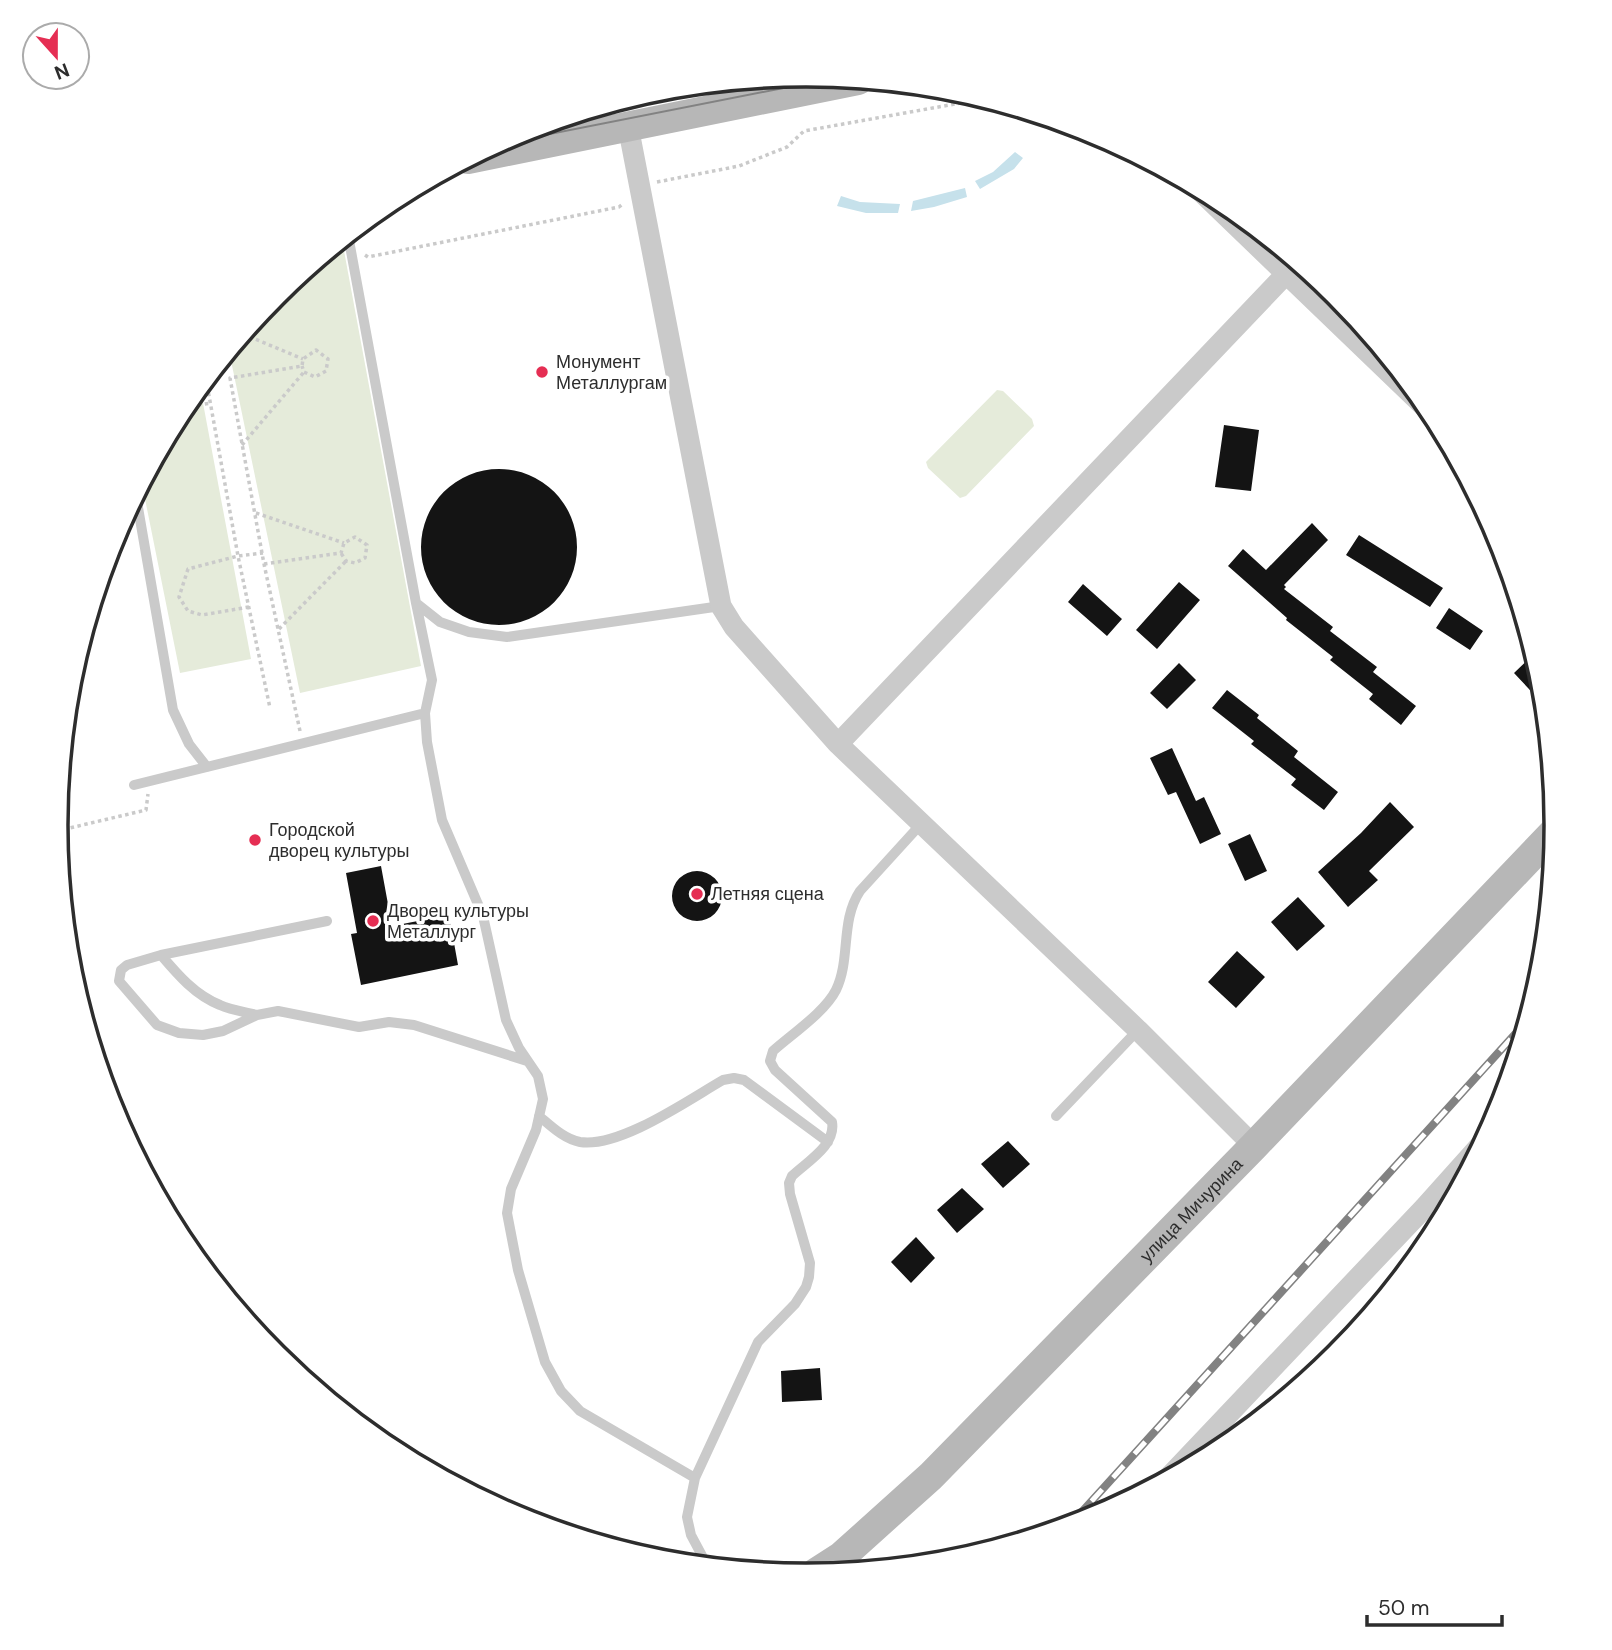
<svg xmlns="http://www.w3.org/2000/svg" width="1612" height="1650" font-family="'DM Sans',sans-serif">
<rect width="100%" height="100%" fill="#fff"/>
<!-- green -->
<path fill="#e5ebda" d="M342 240 421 666 300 693 229 351 276 294Z
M200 387 251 659 180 673 142 484 183 408Z
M997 390 1003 391 1032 419 1034 426 966 496 960 498 928 468 926 462Z"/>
<!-- water -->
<path fill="#c6e1eb" d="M1015 152 1023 158 1014 169 980 189 975 181 993 172Z
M965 188 967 197 934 207 911 211 913 201Z
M841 196 860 202 900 204 898 213H866L837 206Z"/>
<!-- building -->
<path fill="#141414" d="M1224 425 1259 430 1251 491 1215 487Z
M421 547a78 78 0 1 1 156 0a78 78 0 1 1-156 0Z
M1312 523 1328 540 1284 585 1286 587 1284 589 1333 627 1330 631 1377 667 1373 672 1416 706 1401 725 1369 699 1373 694 1330 660 1333 657 1286 620 1287 618 1228 566 1243 549 1266 570Z
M1359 535 1443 588 1430 607 1346 555Z
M1179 582 1200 600 1157 649 1136 630Z
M1083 584 1122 619 1107 636 1068 602Z
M1449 608 1483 631 1470 650 1436 628Z
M1534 654 1542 679 1544 705 1514 673Z
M1179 663 1196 680 1167 709 1150 693Z
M1227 690 1259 715 1257 718 1298 751 1294 757 1338 792 1324 810 1291 785 1296 779 1251 744 1254 741 1212 708Z
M1172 748 1196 801 1204 797 1221 834 1200 844 1176 792 1168 795 1150 758Z
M1390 802 1414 827 1369 871 1378 880 1348 907 1318 872 1361 833Z
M1250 834 1267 871 1245 881 1228 844Z
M381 866 392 926 449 915 458 965 361 985 351 934 357 933 346 873Z
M672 896a25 25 0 1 1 50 0a25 25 0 1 1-50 0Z
M1298 897 1325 926 1297 951 1271 922Z
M1237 951 1265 977 1236 1008 1208 982Z
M1008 1141 1030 1164 1003 1188 981 1164Z
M962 1188 984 1209 957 1233 937 1210Z
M916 1237 935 1258 911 1283 891 1262Z
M820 1368 822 1400 782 1402 781 1371Z"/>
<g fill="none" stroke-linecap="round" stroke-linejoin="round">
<!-- path -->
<path stroke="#cacaca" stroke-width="3.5" stroke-dasharray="3.5 3.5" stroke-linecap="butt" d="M657 182 739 166 787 147 804 131 983 99
M365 255 368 257 619 207 624 203
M243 334 303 359
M206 379 238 556 270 708
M184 407 211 403
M242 445 304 372
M256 513 344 543
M264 564 341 553 344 543 355 537 367 545 365 558 355 563 346 561 341 553
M249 607 202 615 188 611 179 597 188 569 238 556 263 553
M279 629 346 561
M300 731 264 564 230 378 302 366 303 359 316 350 328 359 326 371 315 377 304 372 302 366
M57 831 146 810 148 794"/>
<!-- service -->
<path stroke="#cacaca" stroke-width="10" d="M348 235 416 603 432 680 425 713 427 742 442 820 483 916 506 1020 519 1048 538 1076 543 1099 536 1130 511 1189 507 1213 518 1270 545 1362 561 1391 580 1411 695 1478
M136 496 173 710 189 744 207 767
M416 603 440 622 469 632 507 637 721 606
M134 785 425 713
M327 921 161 955 127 965 121 970 119 981 157 1025 179 1033 203 1035 223 1031 257 1015 278 1011 359 1027 389 1022 414 1025 527 1061
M161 955C178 975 195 995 220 1005 231 1010 245 1012 257 1015
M539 1116C551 1126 564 1139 580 1142 620 1148 688 1100 723 1080L734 1078 744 1080 828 1142
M1056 1116 1138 1030
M707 1565 691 1535 687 1517 695 1478 758 1342 795 1304 806 1287 809 1277 810 1263 790 1194 789 1183 792 1176C808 1161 836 1145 832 1122L775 1070 770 1061 773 1051C792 1034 825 1012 836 990 851 959 840 921 860 891L921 824"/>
<!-- minor -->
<path stroke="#cacaca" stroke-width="21" d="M628 126 721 606 734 627 838 744 1138 1030 1254 1146
M1196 187 1434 416
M838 744 1286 274
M1168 1478 1424 1208 1484 1141"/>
<!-- secondary -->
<g stroke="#b7b7b7" stroke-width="30">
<path d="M468 159 858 80"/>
<path id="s1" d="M814 1574 842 1556 931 1476 1254 1146 1555 831"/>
</g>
<!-- tram -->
<path stroke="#828282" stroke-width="2" d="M543 125 776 78
M494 145 834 78"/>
<!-- rail casing -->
<g stroke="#828282" stroke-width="8">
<path id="rail" d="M1070 1525 1527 1021"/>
</g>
<!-- rail -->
<use href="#rail" stroke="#fff" stroke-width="5" stroke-dasharray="16" stroke-linecap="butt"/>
</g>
<!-- markers -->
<g fill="#e52e53" stroke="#fff" stroke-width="2.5">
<circle cx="542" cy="372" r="7"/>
<circle cx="255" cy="840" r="7"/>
<circle cx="697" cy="894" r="7"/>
<circle cx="373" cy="921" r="7"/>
</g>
<g text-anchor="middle" stroke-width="7" stroke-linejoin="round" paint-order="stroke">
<!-- poi labels -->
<g font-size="18" fill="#2d2d2d" stroke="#fff" text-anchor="start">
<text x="556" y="368">Монумент<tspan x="556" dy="21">Металлургам</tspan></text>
<text x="269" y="836">Городской<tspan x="269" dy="21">дворец культуры</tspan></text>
<text x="711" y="900">Летняя сцена</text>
<text x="387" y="917">Дворец культуры<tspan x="387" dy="21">Металлург</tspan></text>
</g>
<!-- street labels -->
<g font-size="18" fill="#2d2d2d" stroke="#fff">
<text dy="6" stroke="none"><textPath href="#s1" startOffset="525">улица Мичурина</textPath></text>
</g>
</g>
<!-- crop -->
<path d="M0 0H1612V1650H0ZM68 825a738 738 0 1 1 1476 0a738 738 0 1 1-1476 0Z" fill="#fff" fill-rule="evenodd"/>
<path fill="none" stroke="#2d2d2d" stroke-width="3.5" d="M68 825a738 738 0 1 1 1476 0a738 738 0 1 1-1476 0Z"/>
<!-- north arrow -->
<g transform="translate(56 56) rotate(159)"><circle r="33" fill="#ffffff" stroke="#ababab" stroke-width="2"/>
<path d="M0-5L12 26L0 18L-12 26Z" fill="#e52e53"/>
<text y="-10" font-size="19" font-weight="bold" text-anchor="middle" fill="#2d2d2d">N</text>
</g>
<!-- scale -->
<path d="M1367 1615v10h135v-10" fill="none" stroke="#2d2d2d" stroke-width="3.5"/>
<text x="1378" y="1615" font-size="21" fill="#2d2d2d" stroke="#ffffff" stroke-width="5" paint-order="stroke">50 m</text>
</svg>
